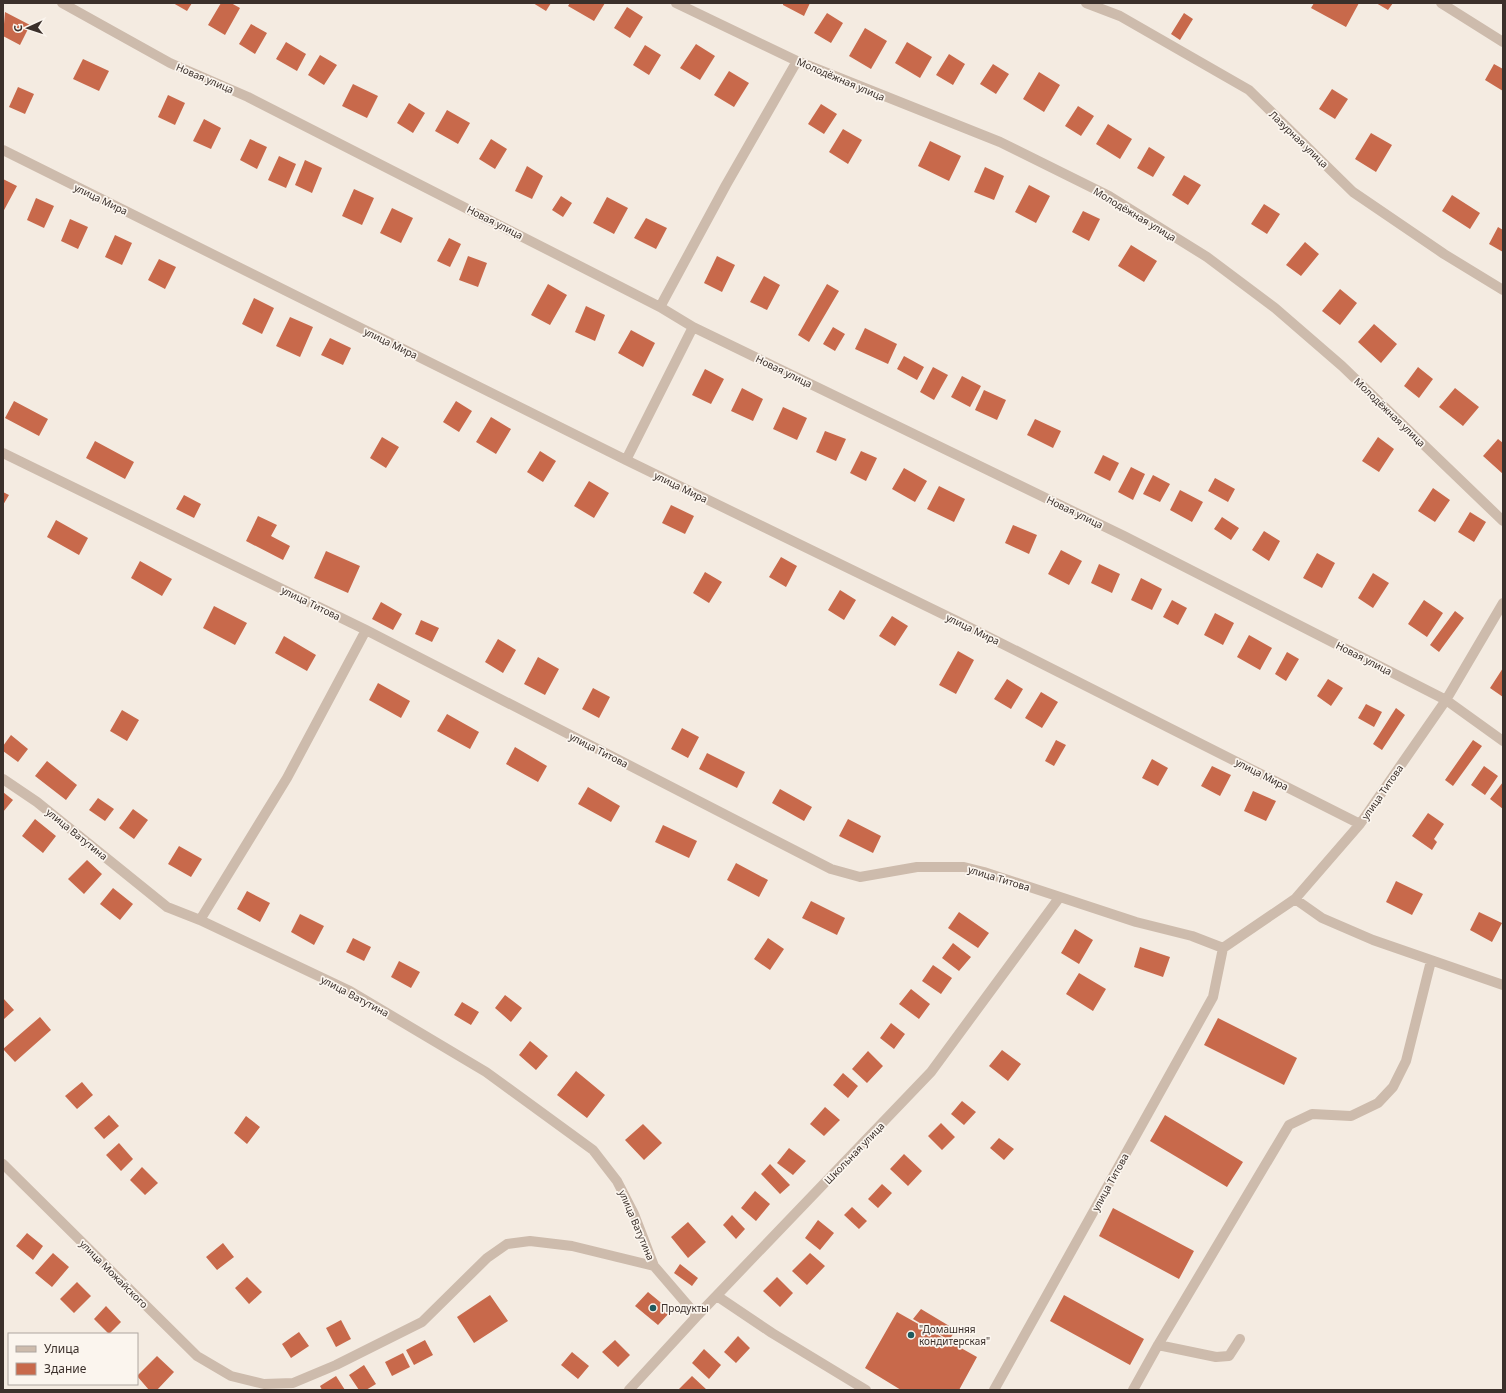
<svg xmlns="http://www.w3.org/2000/svg" width="1506" height="1393" font-family="'Noto Sans',sans-serif">
<rect width="100%" height="100%" fill="#f4ebe1"/>
<!-- building -->
<path fill="#c8694b" d="M173 3H192L187 11Z
M221 3H231L240 8 225 35 208 25Z
M533 3H551L546 11Z
M570 3H605L594 21 568 6Z
M783 3H810L804 16 783 5Z
M1314 3H1359L1346 27 1311 8Z
M1376 3H1393L1388 10Z
M627 7 643 17 630 38 614 28Z
M5 12 30 25 20 45 3 36Z
M827 13 843 23 831 43 814 33Z
M1184 13 1193 19 1180 40 1171 34Z
M251 24 267 33 255 54 239 44Z
M865 28 887 41 871 69 849 56Z
M286 42 306 54 297 71 276 59Z
M907 42 932 57 920 78 895 63Z
M696 44 715 56 700 80 680 68Z
M645 45 661 55 649 75 633 65Z
M949 54 965 64 953 85 936 75Z
M320 55 337 65 324 85 308 75Z
M83 59 109 71 99 91 73 79Z
M993 64 1009 74 996 94 980 84Z
M1494 64 1503 69V91L1485 80Z
M729 71 749 83 734 107 714 95Z
M1039 72 1060 85 1044 112 1023 99Z
M353 84 378 96 367 118 342 106Z
M18 87 34 94 25 114 9 107Z
M1332 89 1348 99 1335 119 1319 109Z
M168 95 185 103 175 125 158 117Z
M409 103 425 113 413 133 397 123Z
M821 104 837 114 824 134 808 124Z
M1078 106 1094 116 1081 136 1065 126Z
M447 110 470 123 458 144 435 131Z
M204 119 221 128 211 149 193 141Z
M1108 124 1132 139 1120 159 1096 144Z
M843 129 862 140 848 164 829 152Z
M1371 133 1392 145 1376 172 1355 159Z
M250 139 267 147 257 169 240 160Z
M491 139 507 149 495 169 479 159Z
M930 141 961 156 949 181 918 166Z
M1149 147 1165 157 1153 177 1137 168Z
M279 156 296 164 286 188 268 180Z
M305 160 322 168 312 193 295 185Z
M527 166 543 176 532 199 515 191Z
M985 167 1004 176 994 200 974 192Z
M1184 175 1201 185 1188 205 1172 195Z
M3 179 17 186 3 212Z
M1029 185 1050 196 1036 223 1015 212Z
M354 189 374 198 362 225 342 216Z
M1452 195 1480 213 1470 229 1442 211Z
M561 196 572 203 563 217 552 210Z
M607 197 628 208 614 234 593 223Z
M36 198 54 206 44 228 27 220Z
M1264 204 1280 214 1267 234 1251 224Z
M392 208 413 218 401 243 380 233Z
M1083 211 1100 219 1089 241 1072 232Z
M646 218 667 228 656 249 634 238Z
M70 219 88 227 78 249 61 241Z
M1498 227 1503 230V252L1489 244Z
M115 235 132 243 122 265 105 257Z
M449 238 461 244 450 267 437 261Z
M1305 242 1319 254 1301 276 1286 265Z
M1131 245 1157 261 1144 282 1118 266Z
M468 256 487 263 478 287 459 280Z
M717 256 735 265 722 292 704 283Z
M159 259 176 267 165 289 148 280Z
M764 276 780 285 767 310 750 302Z
M548 284 567 295 550 325 531 315Z
M827 284 839 291 809 342 798 335Z
M1340 289 1357 303 1340 325 1322 311Z
M254 298 274 308 262 334 242 324Z
M586 306 605 315 595 341 575 332Z
M290 317 313 327 300 357 276 346Z
M1374 324 1397 344 1381 363 1358 342Z
M833 327 845 334 835 351 823 344Z
M865 328 897 344 888 364 855 349Z
M631 330 655 343 643 367 618 353Z
M330 338 351 348 343 365 321 355Z
M904 356 924 367 917 380 897 369Z
M933 367 948 375 934 400 920 392Z
M1418 367 1433 379 1419 398 1404 386Z
M705 369 724 379 711 404 692 395Z
M962 376 981 386 970 407 951 397Z
M742 388 763 399 753 421 731 411Z
M1455 388 1479 407 1463 426 1439 407Z
M984 390 1006 400 997 420 975 410Z
M14 401 48 419 39 436 5 418Z
M456 401 472 411 459 432 443 422Z
M783 407 807 418 797 440 773 429Z
M491 417 511 429 496 454 476 442Z
M1035 419 1061 431 1053 448 1027 435Z
M825 431 846 439 836 461 816 452Z
M382 437 399 447 386 468 370 458Z
M1378 437 1394 449 1379 472 1362 461Z
M1498 439 1503 443V474L1483 456Z
M95 441 134 462 125 479 86 458Z
M540 451 556 461 543 482 527 472Z
M861 451 877 458 866 481 850 473Z
M1103 455 1119 463 1110 481 1094 473Z
M1131 467 1145 474 1133 500 1118 492Z
M904 468 927 481 915 502 892 489Z
M1153 475 1170 484 1160 502 1143 494Z
M1215 478 1235 489 1228 502 1208 491Z
M589 481 609 493 594 518 574 506Z
M939 486 965 499 954 522 927 509Z
M1433 488 1450 500 1435 522 1418 511Z
M1180 490 1203 502 1192 522 1170 510Z
M3 492 9 495 3 505Z
M184 495 201 504 194 518 176 509Z
M671 505 694 516 685 534 662 523Z
M1470 512 1486 522 1474 542 1458 532Z
M258 516 277 525 271 536 290 546 283 560 246 541Z
M1222 517 1239 528 1231 540 1214 529Z
M56 520 88 538 79 555 47 537Z
M1013 525 1037 535 1029 554 1005 543Z
M1264 531 1280 541 1269 561 1252 550Z
M1061 550 1082 561 1069 585 1048 574Z
M326 551 360 566 348 593 314 578Z
M1317 553 1335 563 1322 588 1303 578Z
M781 557 797 566 786 587 769 577Z
M140 561 172 579 162 596 131 578Z
M1099 564 1120 574 1112 593 1091 583Z
M705 572 722 582 709 603 693 593Z
M1373 573 1389 583 1373 608 1358 598Z
M1141 578 1162 589 1152 610 1131 600Z
M840 590 856 600 844 620 828 610Z
M1172 600 1187 608 1178 625 1163 617Z
M1424 600 1443 613 1427 637 1408 624Z
M381 602 402 614 393 630 372 619Z
M214 606 247 623 235 645 203 628Z
M1455 611 1464 618 1439 652 1430 645Z
M1215 613 1234 623 1223 645 1204 635Z
M892 616 908 626 895 646 879 636Z
M421 620 439 628 432 642 415 634Z
M1249 635 1272 648 1260 670 1237 657Z
M284 636 316 655 307 671 275 653Z
M498 639 516 650 503 673 485 662Z
M958 651 974 660 956 694 939 685Z
M1287 652 1299 659 1286 681 1275 674Z
M538 657 559 669 545 695 524 684Z
M1503 668V697L1490 688Z
M1007 679 1023 689 1011 709 994 699Z
M1328 679 1343 688 1331 706 1317 696Z
M378 683 410 701 401 718 369 700Z
M593 688 610 697 599 718 582 709Z
M1041 692 1058 702 1042 728 1025 718Z
M1366 704 1382 712 1374 727 1358 718Z
M1396 708 1405 715 1382 750 1373 744Z
M122 710 139 720 127 741 110 731Z
M447 714 479 732 470 749 437 731Z
M682 728 699 737 688 758 671 749Z
M11 735 28 749 18 762 3 751V746Z
M1056 740 1066 745 1054 766 1045 761Z
M1473 740 1482 746 1453 786 1445 780Z
M515 747 547 766 538 782 506 764Z
M707 753 745 772 737 788 699 769Z
M1152 759 1168 768 1158 786 1142 778Z
M47 761 77 785 66 800 35 776Z
M1212 766 1231 775 1220 796 1201 786Z
M1484 766 1498 776 1485 795 1471 785Z
M1503 782V809L1490 799Z
M588 787 620 806 611 822 578 804Z
M780 789 812 807 804 821 772 803Z
M1253 791 1276 801 1266 821 1244 811Z
M3 792 13 800 3 812Z
M98 798 114 809 105 821 89 810Z
M133 809 148 820 134 839 119 828Z
M1428 813 1444 824 1434 839 1437 842 1432 850 1412 836Z
M35 819 56 836 43 853 22 836Z
M848 819 881 836 873 853 839 836Z
M663 825 697 841 689 858 655 842Z
M179 846 202 859 191 877 168 864Z
M87 860 102 874 84 894 68 879Z
M736 863 768 880 759 897 727 880Z
M1396 881 1423 894 1412 915 1386 902Z
M113 888 133 904 120 920 100 904Z
M247 891 270 903 260 922 237 909Z
M811 901 845 918 837 935 802 918Z
M959 912 989 933 978 948 948 928Z
M1479 912 1502 923 1492 942 1470 930Z
M300 914 324 926 314 945 291 932Z
M1075 929 1093 940 1079 964 1061 953Z
M353 938 371 947 364 961 346 952Z
M768 938 784 949 770 970 754 959Z
M953 943 971 957 959 971 942 958Z
M1140 947 1170 957 1163 977 1134 967Z
M399 961 420 972 411 988 391 977Z
M933 965 952 978 941 994 922 981Z
M1079 973 1106 989 1093 1011 1066 994Z
M911 989 930 1004 919 1019 899 1004Z
M505 995 522 1008 511 1022 495 1008Z
M3 998 14 1010 3 1020Z
M462 1002 479 1012 471 1025 454 1015Z
M40 1017 51 1030 15 1062 3 1049Z
M1218 1018 1297 1058 1284 1085 1204 1045Z
M891 1023 905 1034 894 1049 880 1038Z
M530 1041 548 1056 536 1070 519 1055Z
M1002 1050 1021 1064 1008 1081 989 1066Z
M868 1051 883 1066 867 1083 852 1069Z
M576 1071 605 1095 587 1118 557 1095Z
M843 1073 858 1086 848 1098 833 1085Z
M82 1082 93 1095 77 1109 65 1096Z
M962 1101 976 1112 964 1125 951 1114Z
M825 1107 840 1120 824 1136 810 1124Z
M109 1115 119 1126 104 1139 94 1128Z
M1165 1115 1243 1162 1227 1187 1150 1141Z
M246 1116 260 1127 247 1144 234 1133Z
M941 1123 955 1137 942 1150 928 1136Z
M643 1124 662 1143 644 1160 625 1140Z
M999 1138 1014 1149 1004 1160 990 1148Z
M119 1143 133 1159 121 1171 106 1155Z
M789 1148 806 1161 793 1175 777 1163Z
M904 1154 922 1171 908 1186 890 1169Z
M770 1164 790 1185 780 1194 761 1174Z
M142 1167 158 1183 145 1195 130 1180Z
M882 1184 892 1193 878 1208 868 1199Z
M755 1191 770 1204 756 1221 741 1208Z
M852 1207 867 1221 859 1229 844 1215Z
M1113 1208 1194 1251 1179 1279 1099 1236Z
M732 1215 745 1229 736 1239 723 1225Z
M818 1220 834 1233 820 1250 805 1238Z
M688 1222 706 1242 688 1258 671 1237Z
M27 1233 43 1246 33 1260 16 1246Z
M223 1243 234 1257 217 1270 206 1257Z
M53 1253 69 1267 52 1287 35 1273Z
M810 1253 825 1266 807 1285 792 1271Z
M680 1264 698 1278 692 1286 674 1273Z
M247 1277 262 1292 249 1304 235 1288Z
M777 1277 793 1293 780 1307 763 1291Z
M77 1282 91 1296 74 1313 60 1299Z
M648 1292 671 1311 658 1325 635 1306Z
M490 1295 508 1321 474 1343 457 1317Z
M1064 1295 1144 1339 1130 1365 1050 1321Z
M106 1306 121 1322 109 1334 94 1319Z
M921 1309 956 1330 949 1340 913 1319Z
M897 1312 977 1357 959 1390H901L865 1368Z
M341 1320 351 1339 336 1347 326 1328Z
M299 1332 309 1346 291 1358 282 1344Z
M738 1336 750 1348 736 1363 724 1352Z
M425 1340 433 1355 414 1365 406 1350Z
M615 1340 630 1355 618 1367 602 1352Z
M704 1349 721 1365 709 1379 692 1363Z
M572 1352 589 1366 578 1379 561 1365Z
M403 1353 410 1367 392 1376 385 1362Z
M157 1356 174 1372 157 1390H149L137 1376Z
M364 1365 376 1384 366 1390H359L349 1375Z
M336 1376 345 1390H322L320 1386Z
M692 1376 707 1390H678Z"/>
<g fill="none" stroke-linecap="round" stroke-linejoin="round">
<!-- street -->
<path stroke="#cdbbac" stroke-width="10" d="M62 3 170 63 248 97 660 307 693 327 1124 536 1446 700 1503 741
M676 3 797 61 1000 142 1109 196 1207 257 1275 308 1342 366 1503 521
M1086 3 1120 16 1249 90 1353 192 1444 254 1503 290
M1441 3 1503 42
M3 150 626 460 957 621 1360 824
M660 307 726 185 797 61
M3 453 366 630 831 869 860 877 917 867H964L984 872 1136 922 1192 936 1223 948
M626 460 693 327
M3 779 37 802 167 907 200 920 350 991 486 1072 593 1150 617 1181 634 1214 654 1266
M1295 899 1322 918 1373 940 1503 985
M200 920 287 778 366 630
M3 1164 197 1356 231 1376 264 1384 293 1383 336 1365 422 1322 487 1258 507 1244 530 1241 572 1246 654 1266 697 1316
M717 1296 772 1333 866 1390
M1158 1345 1216 1357 1229 1356 1240 1339
M629 1390 697 1316 931 1072 1059 898
M994 1390 1213 997 1223 948 1295 899 1360 824 1446 700 1503 603
M1133 1390 1158 1345 1289 1125 1312 1114 1351 1116 1378 1103 1393 1087 1406 1061 1431 961"/>
</g>
<!-- markers -->
<g fill="#1f5a5e" stroke="#fbf5ee" stroke-width="1.5">
<circle cx="653" cy="1308" r="4"/>
<circle cx="911" cy="1335" r="4"/>
</g>
<g text-anchor="middle" stroke-width="3.5" stroke-linejoin="round" paint-order="stroke">
<!-- street labels -->
<g font-size="10" fill="#3b302b" stroke="#fbf5ee">
<text transform="translate(205 78) rotate(23)" y="4">Новая улица</text>
<text transform="translate(841 79) rotate(23)" y="4">Молодёжная улица</text>
<text transform="translate(1299 139) rotate(44)" y="4">Лазурная улица</text>
<text transform="translate(101 199) rotate(26)" y="4">улица Мира</text>
<text transform="translate(1135 214) rotate(31)" y="4">Молодёжная улица</text>
<text transform="translate(495 222) rotate(27)" y="4">Новая улица</text>
<text transform="translate(391 343) rotate(26)" y="4">улица Мира</text>
<text transform="translate(784 371) rotate(26)" y="4">Новая улица</text>
<text transform="translate(1390 412) rotate(44)" y="4">Молодёжная улица</text>
<text transform="translate(681 487) rotate(26)" y="4">улица Мира</text>
<text transform="translate(1075 512) rotate(26)" y="4">Новая улица</text>
<text transform="translate(311 603) rotate(26)" y="4">улица Титова</text>
<text transform="translate(973 629) rotate(26)" y="4">улица Мира</text>
<text transform="translate(1364 658) rotate(27)" y="4">Новая улица</text>
<text transform="translate(599 750) rotate(27)" y="4">улица Титова</text>
<text transform="translate(1262 774) rotate(27)" y="4">улица Мира</text>
<text transform="translate(1382 792) rotate(-55)" y="4">улица Титова</text>
<text transform="translate(77 834) rotate(39)" y="4">улица Ватутина</text>
<text transform="translate(999 878) rotate(17)" y="4">улица Титова</text>
<text transform="translate(355 996) rotate(28)" y="4">улица Ватутина</text>
<text transform="translate(854 1153) rotate(-46)" y="4">Школьная улица</text>
<text transform="translate(1110 1182) rotate(-61)" y="4">улица Титова</text>
<text transform="translate(637 1225) rotate(67)" y="4">улица Ватутина</text>
<text transform="translate(114 1274) rotate(45)" y="4">улица Можайского</text>
</g>
<!-- poi labels -->
<g font-size="10" fill="#3b302b" stroke="#fbf5ee" text-anchor="start">
<text x="661" y="1312">Продукты</text>
<text x="919" y="1333">"Домашняя<tspan x="919" dy="12">кондитерская"</tspan></text>
</g>
</g>
<!-- border -->
<rect width="1506" height="1393" fill="none" stroke="#3b302b" stroke-width="8"/>
<!-- legend -->
<rect x="8" y="1333" width="130" height="52" fill="#fbf5ee" stroke="#aea6a0"/>
<rect x="16" y="1346" width="20" height="6" fill="#cdbbac" stroke="#aea6a0"/>
<text x="44" y="1353" font-size="12" fill="#3b302b">Улица</text>
<rect x="16" y="1363" width="20" height="12" fill="#c8694b" stroke="#aea6a0"/>
<text x="44" y="1373" font-size="12" fill="#3b302b">Здание</text>
<!-- north arrow -->
<g transform="translate(28 28) rotate(267)" stroke="#fbf5ee" stroke-width="3" paint-order="stroke">
<path d="M0-3L7 15L0 10L-7 15Z" fill="#3b302b"/>
<text y="-6" font-size="11" font-weight="bold" text-anchor="middle" fill="#3b302b">С</text>
</g>
</svg>
